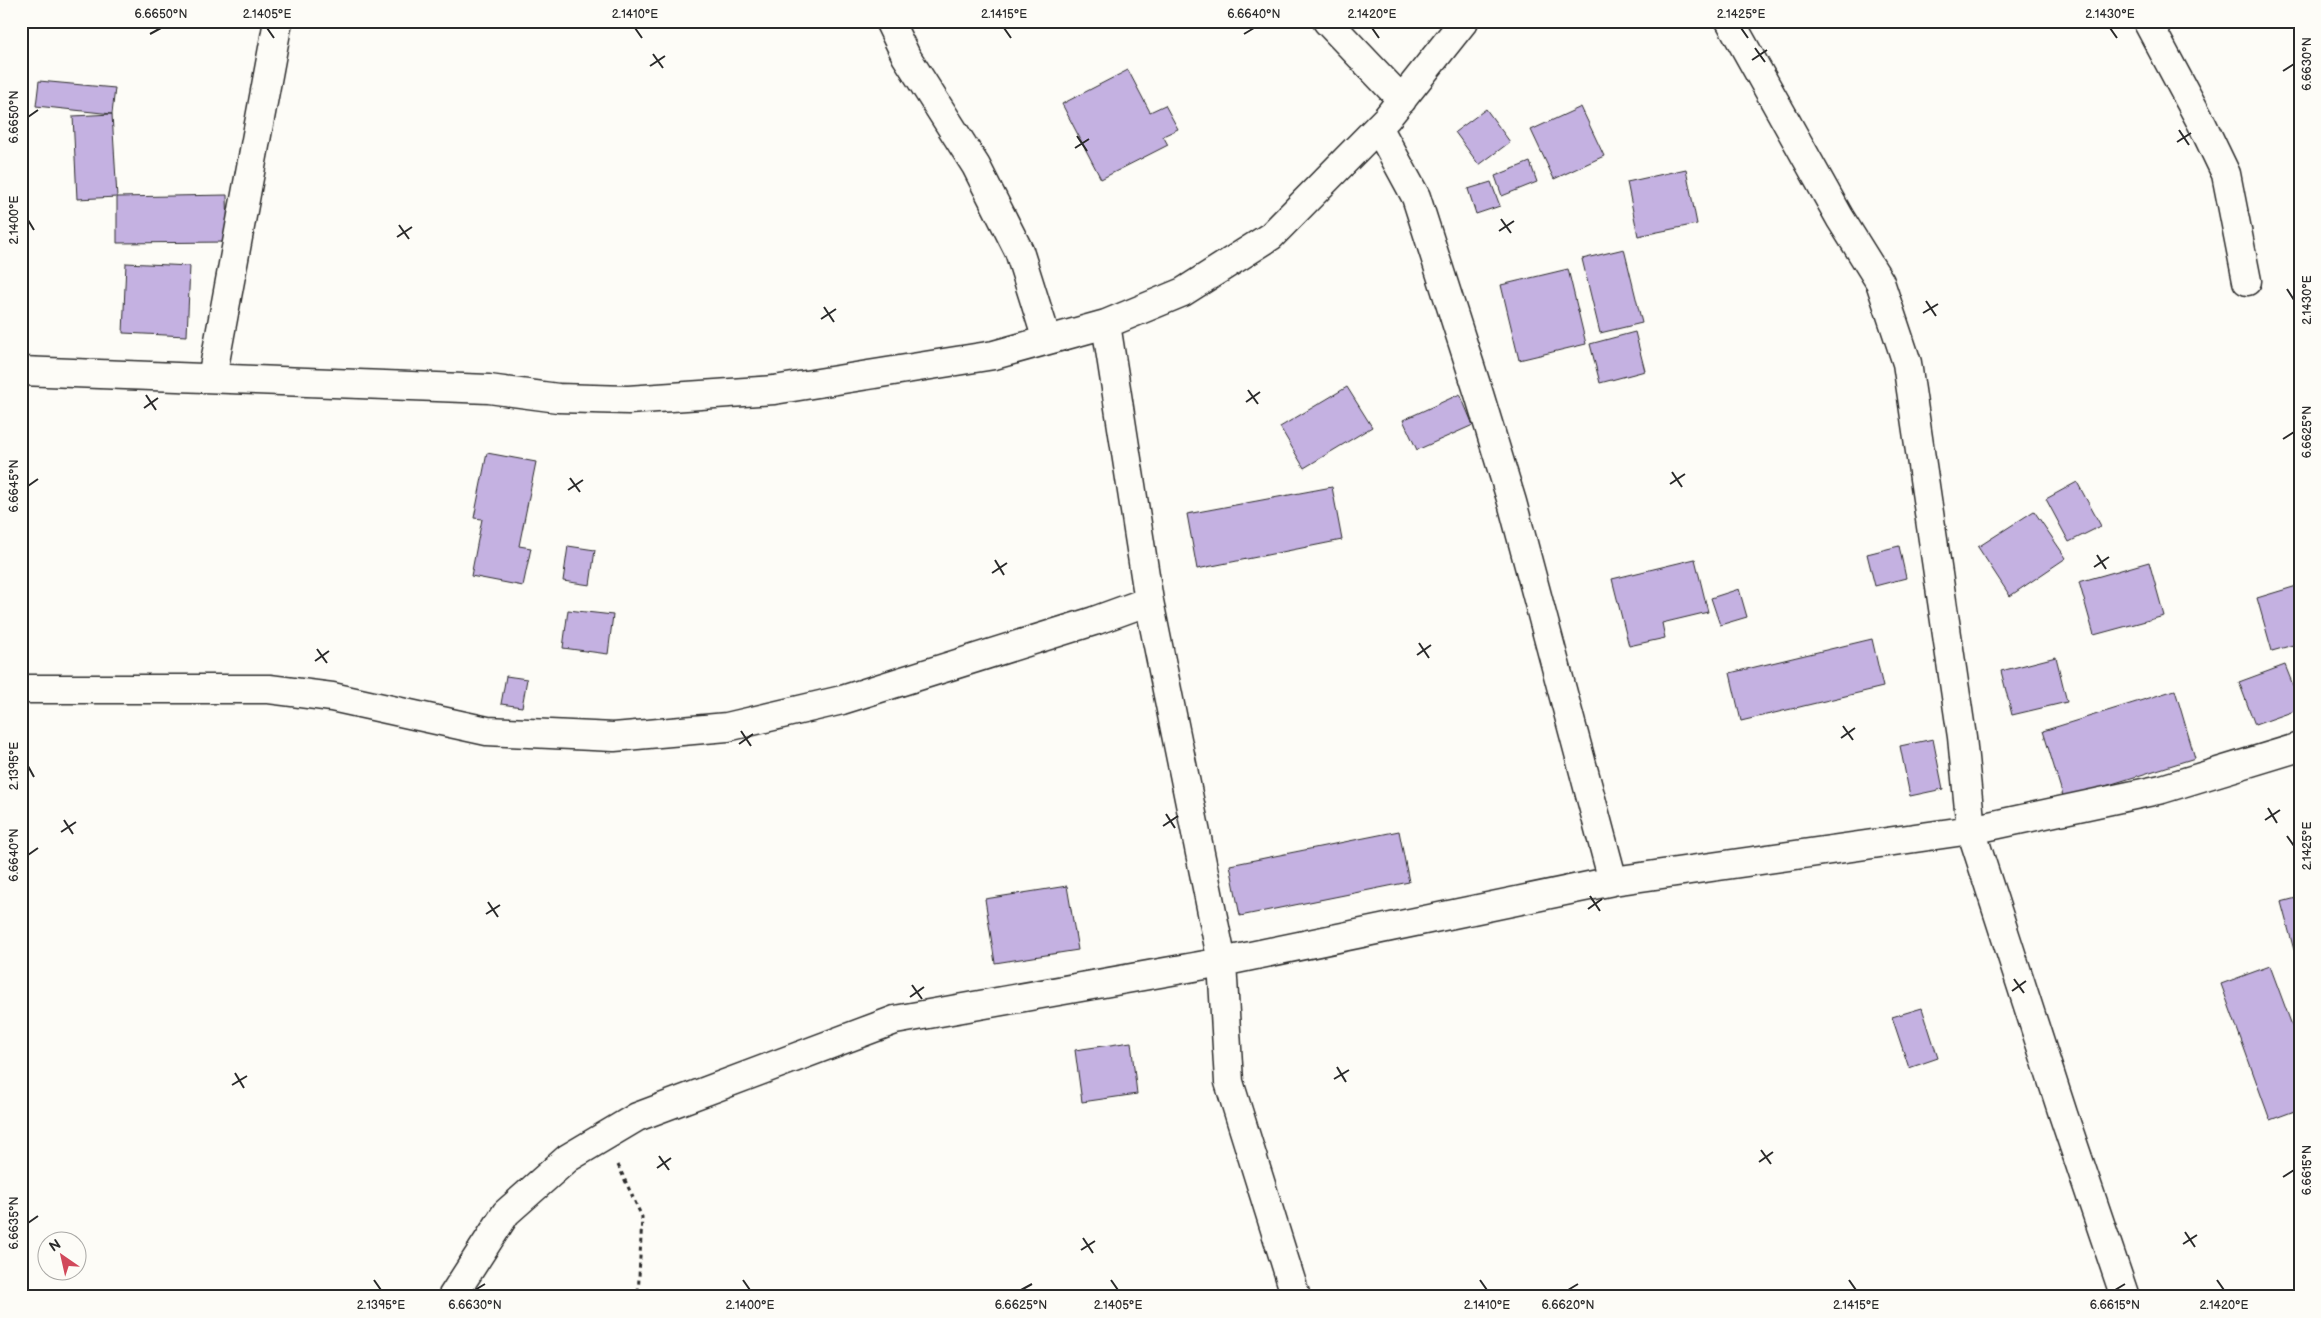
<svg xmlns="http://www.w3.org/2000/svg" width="2321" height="1318" font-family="'Balsamiq Sans',sans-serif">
<rect width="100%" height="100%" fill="#fdfcf7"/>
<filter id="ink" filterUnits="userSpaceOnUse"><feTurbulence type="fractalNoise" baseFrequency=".02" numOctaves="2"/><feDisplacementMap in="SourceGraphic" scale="10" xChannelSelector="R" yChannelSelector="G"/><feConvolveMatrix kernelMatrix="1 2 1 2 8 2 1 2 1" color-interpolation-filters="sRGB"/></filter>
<g filter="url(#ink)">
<!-- building -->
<path fill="#c4b1e1" stroke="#2b2b2b" d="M1128 70 1150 112 1165 105 1178 129 1163 136 1168 145 1101 179 1062 104Z
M39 81 115 88 112 114 36 106Z
M1581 107 1604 156 1554 179 1531 130Z
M1486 109 1510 142 1479 165 1455 132Z
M112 114 117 197 77 199 73 116Z
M1530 162 1537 182 1502 196 1495 176Z
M1686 169 1697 224 1638 236 1627 182Z
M1491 182 1500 206 1476 214 1468 189Z
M227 195 228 242 117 243V197Z
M1624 249 1642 323 1600 333 1582 259Z
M126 263 190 266 187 336 123 333Z
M1568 269 1586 344 1519 360 1501 285Z
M1635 332 1645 371 1600 383 1590 344Z
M1347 387 1372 427 1304 468 1280 427Z
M1460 394 1473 425 1417 450 1403 420Z
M487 453 536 462 519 546 531 548 523 586 471 576 482 519 474 518Z
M2077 482 2101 526 2069 542 2046 499Z
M1332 487 1342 540 1197 569 1187 514Z
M2034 511 2066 558 2010 596 1978 547Z
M568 546 595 550 590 585 563 581Z
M1899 546 1906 578 1875 586 1867 554Z
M1695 559 1708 612 1662 623 1665 638 1629 646 1612 579Z
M2149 562 2164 616 2094 635 2079 582Z
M2300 585V643L2272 651 2257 598Z
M1739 589 1747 617 1720 625 1711 598Z
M568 610 613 615 608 654 563 648Z
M1872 639 1883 687 1741 721 1730 673Z
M2056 657 2067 702 2012 715 2001 671Z
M2285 665 2300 703V709L2255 725 2239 682Z
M506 676 527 679 522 707 501 704Z
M2175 690 2195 758 2064 799 2043 731Z
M1933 739 1943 789 1910 796 1900 746Z
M1399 831 1409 882 1240 916 1230 865Z
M1067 886 1078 950 995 963 985 899Z
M2300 897V949L2294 950 2281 902Z
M2270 966 2300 1047V1109L2270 1120 2221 984Z
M1922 1008 1938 1058 1909 1068 1892 1017Z
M1131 1042 1137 1094 1082 1102 1075 1050Z"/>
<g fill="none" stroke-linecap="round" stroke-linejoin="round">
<!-- street casing -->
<g stroke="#2b2b2b" stroke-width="31">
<path id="street" d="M889 21 906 56 976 166 1019 251 1047 340
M1327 21 1402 100
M1730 21 1840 218 1880 282 1907 363 1962 737 1971 830 2063 1114 2125 1297
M2147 21 2202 124 2226 174 2247 281
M1378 127 1416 197 1479 394 1512 502 1613 881
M1106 324 1149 601 1222 962 1229 1082 1296 1297
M21 371 489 389 558 398 628 400 774 390 994 355 1106 324 1183 292 1271 236 1387 118 1464 21
M212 378 278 21
M21 689H269L332 697 487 731 614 737 727 727 842 700 1094 621 1149 601
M452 1297 506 1213 568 1158 637 1117 895 1020 1222 962 1613 881 1971 830 2162 789 2300 747"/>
</g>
<!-- path -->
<path stroke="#2b2b2b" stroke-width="3" stroke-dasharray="4 4" stroke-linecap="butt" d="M618 1165 642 1217 638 1297"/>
<!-- street -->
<use href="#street" stroke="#fdfcf7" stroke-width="28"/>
</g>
</g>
<!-- ticks -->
<path fill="none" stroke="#2b2b2b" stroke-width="2" d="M267 28 274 38M635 28 642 38M1004 28 1011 38M1372 28 1379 38M1741 28 1748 38M2110 28 2117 38M150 34 161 28M1244 34 1254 28M1755 48 1765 62M653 54 663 68M1752 60 1767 50M650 66 665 56M2283 71 2294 64M28 117 38 110M2179 130 2189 145M1077 136 1087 151M2177 142 2191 133M1075 148 1089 139M1501 219 1511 233M28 220 34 230M399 225 409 239M1499 231 1514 221M397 237 412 227M2287 289 2294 300M1926 301 1936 316M824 307 834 322M1923 313 1938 304M821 319 836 309M1248 390 1258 404M146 395 156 410M1246 402 1260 392M144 408 158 398M2283 439 2294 432M1672 472 1682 487M570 478 580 492M1670 484 1685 474M28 486 38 479M568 490 583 480M2097 555 2106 569M995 560 1004 575M2094 567 2109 557M992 573 1007 563M1419 643 1429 658M317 649 327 663M1417 655 1431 645M315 661 329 651M1843 726 1853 740M741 731 751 746M1841 738 1855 728M739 744 753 734M28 766 34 777M2268 808 2277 823M1166 814 1175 828M64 820 73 834M2265 820 2280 810M1163 826 1178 816M61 832 76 822M2287 836 2294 846M28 855 38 848M1590 896 1600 911M488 902 498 917M1588 909 1602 899M486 914 500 905M2014 979 2024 993M912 985 922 999M2012 991 2026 981M910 997 924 987M1337 1067 1346 1082M235 1073 244 1088M1334 1079 1349 1070M232 1085 247 1076M1761 1150 1771 1164M659 1156 669 1170M1759 1162 1773 1152M657 1168 671 1158M2283 1177 2294 1170M28 1223 38 1216M2185 1232 2195 1247M1083 1238 1093 1253M2183 1244 2197 1235M1081 1250 1095 1241M374 1280 381 1290M743 1280 750 1290M1111 1280 1118 1290M1480 1280 1487 1290M1849 1280 1856 1290M2217 1280 2224 1290M475 1290 485 1284M1021 1290 1032 1284M1568 1290 1578 1284M2115 1290 2125 1284"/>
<!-- margin -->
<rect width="2321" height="1318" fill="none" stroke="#fdfcf7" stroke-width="55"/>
<!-- north arrow -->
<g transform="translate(62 1256) rotate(326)"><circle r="24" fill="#fdfcf7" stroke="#a9a8a5"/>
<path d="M0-4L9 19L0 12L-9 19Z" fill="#d1495b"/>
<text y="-8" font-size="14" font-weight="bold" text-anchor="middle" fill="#2b2b2b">N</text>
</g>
<rect x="28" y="28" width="2266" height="1262" fill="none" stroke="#2b2b2b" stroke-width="2"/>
<g font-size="12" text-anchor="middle" fill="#2b2b2b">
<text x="161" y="18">6.6650°N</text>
<text x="267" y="18">2.1405°E</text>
<text x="635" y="18">2.1410°E</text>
<text x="1004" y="18">2.1415°E</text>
<text x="1254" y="18">6.6640°N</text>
<text x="1372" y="18">2.1420°E</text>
<text x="1741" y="18">2.1425°E</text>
<text x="2110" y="18">2.1430°E</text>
<text transform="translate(2307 64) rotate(-90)" y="4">6.6630°N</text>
<text transform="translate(14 117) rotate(-90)" y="4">6.6650°N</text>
<text transform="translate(14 220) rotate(-90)" y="4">2.1400°E</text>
<text transform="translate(2307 300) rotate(-90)" y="4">2.1430°E</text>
<text transform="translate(2307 432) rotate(-90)" y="4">6.6625°N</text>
<text transform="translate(14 486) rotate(-90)" y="4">6.6645°N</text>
<text transform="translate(14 766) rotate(-90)" y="4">2.1395°E</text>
<text transform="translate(2307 846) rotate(-90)" y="4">2.1425°E</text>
<text transform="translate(14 855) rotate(-90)" y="4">6.6640°N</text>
<text transform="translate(2307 1170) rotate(-90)" y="4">6.6615°N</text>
<text transform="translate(14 1223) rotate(-90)" y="4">6.6635°N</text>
<text x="381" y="1309">2.1395°E</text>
<text x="475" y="1309">6.6630°N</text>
<text x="750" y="1309">2.1400°E</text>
<text x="1021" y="1309">6.6625°N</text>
<text x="1118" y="1309">2.1405°E</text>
<text x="1487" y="1309">2.1410°E</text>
<text x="1568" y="1309">6.6620°N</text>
<text x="1856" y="1309">2.1415°E</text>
<text x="2115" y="1309">6.6615°N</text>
<text x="2224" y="1309">2.1420°E</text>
</g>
</svg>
